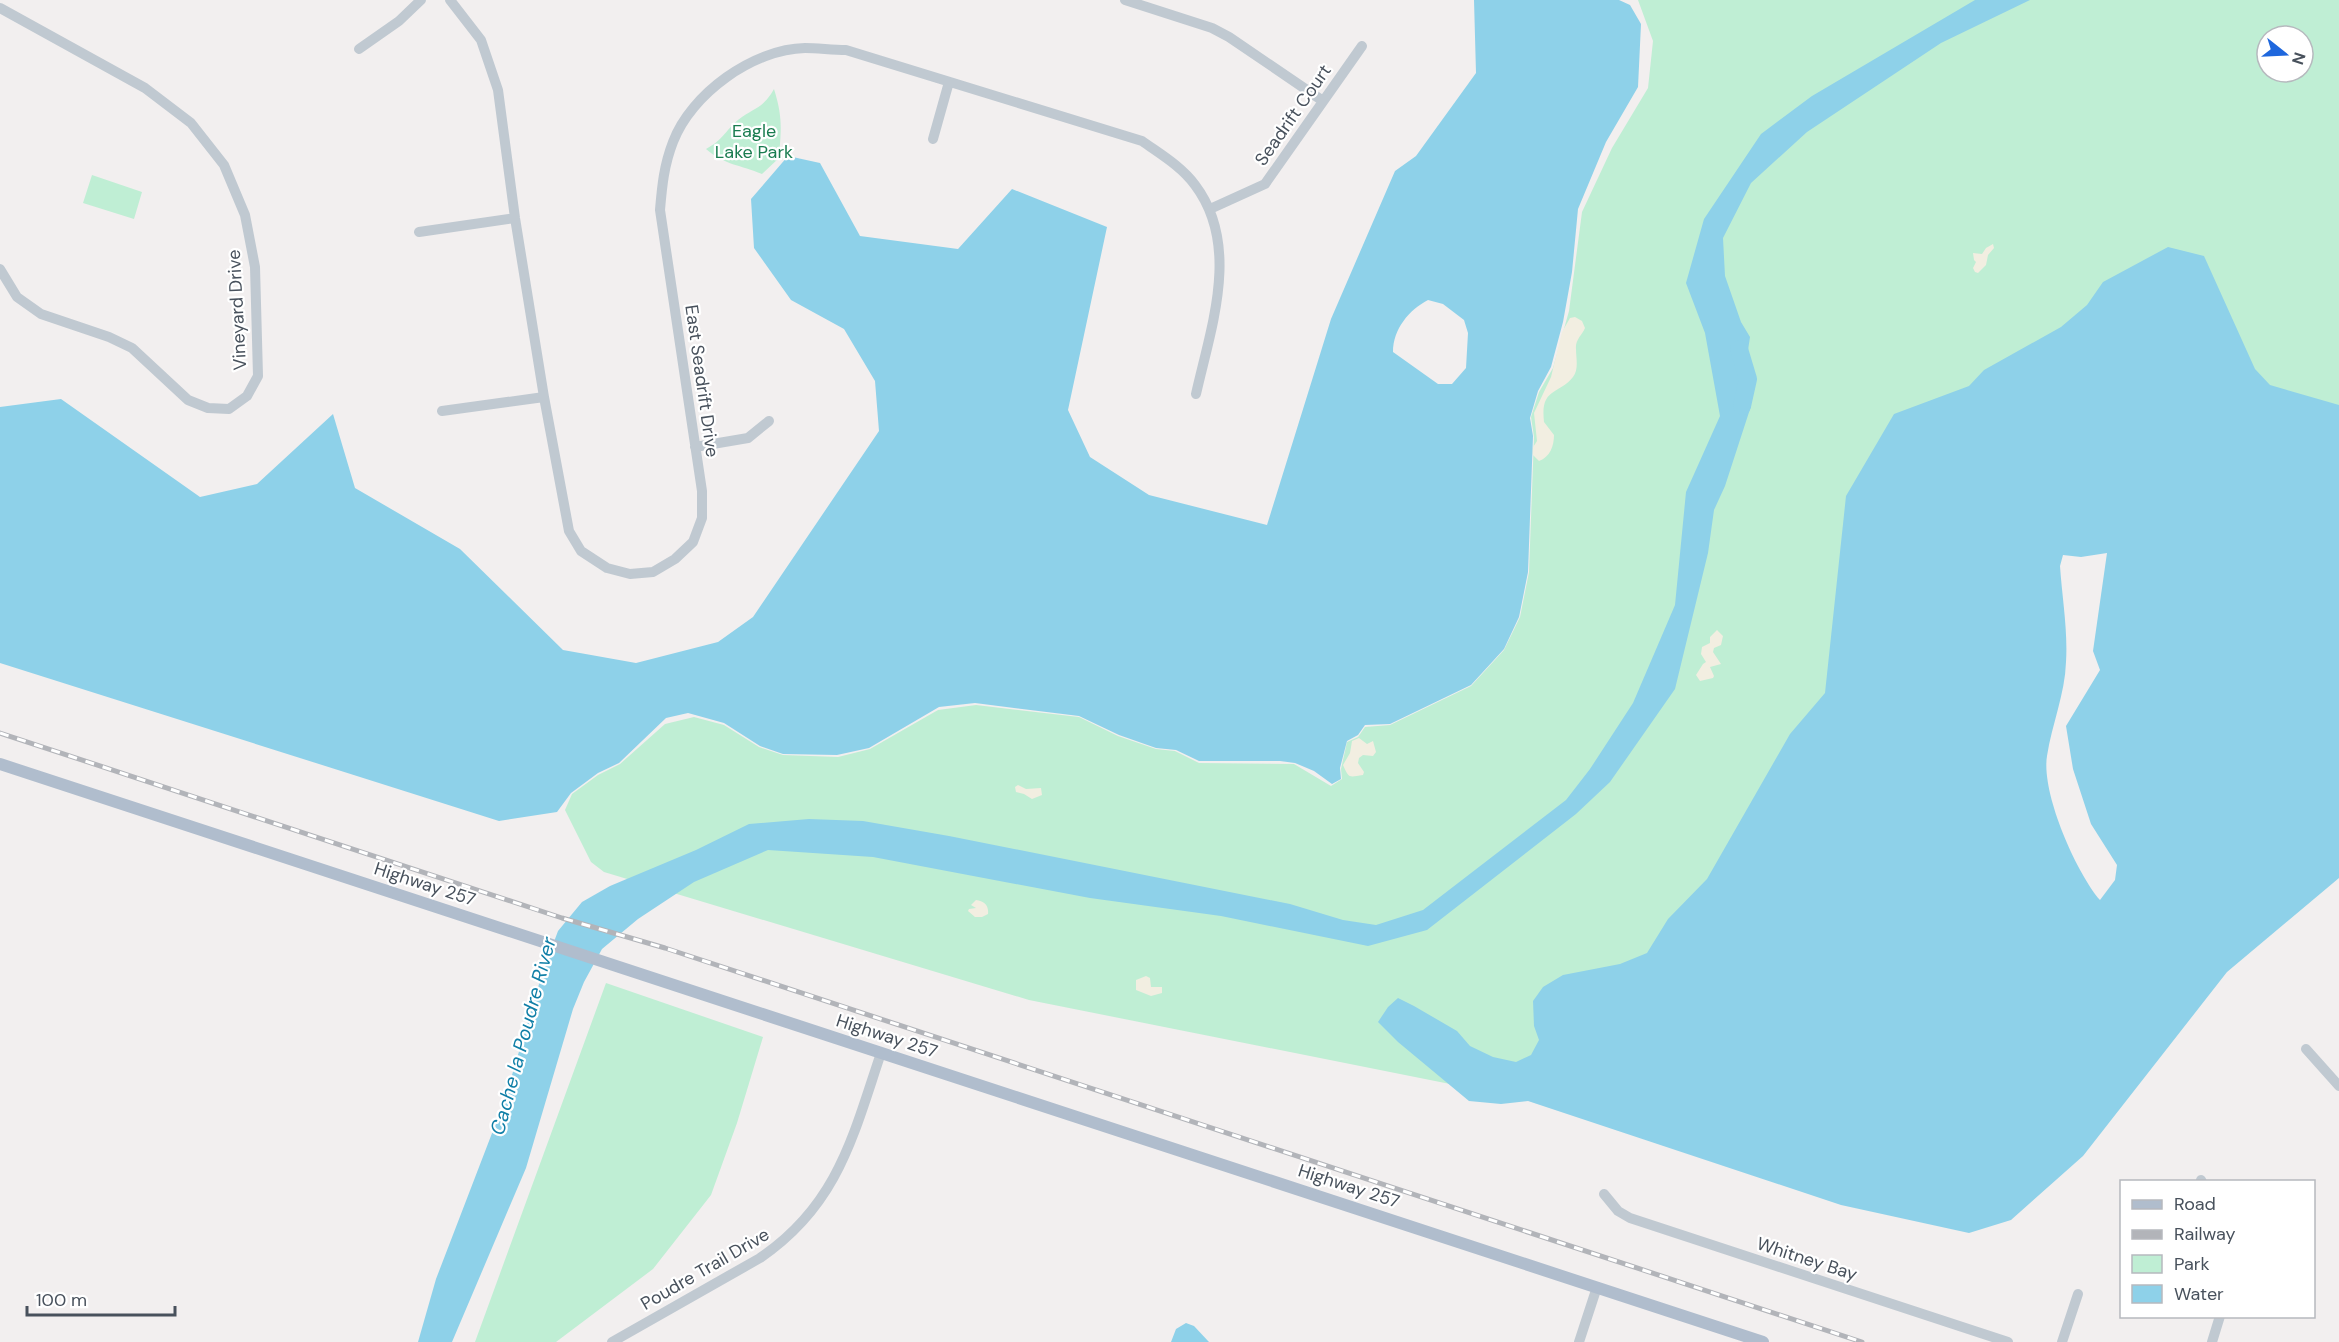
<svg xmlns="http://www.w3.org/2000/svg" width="2339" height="1342" font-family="'DM Sans',sans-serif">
<rect width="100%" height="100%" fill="#f2efef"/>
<!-- green -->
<path fill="#bfeed4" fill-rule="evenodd" d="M1638 0H2339V420L2242 378 1844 699 1648 991 1500 1094 1029 1000 604 872 591 862 565 810 572 794 598 775 620 764 665 724 694 717 724 725 759 747 783 755 838 757 870 749 938 710 976 705 1079 717 1118 736 1156 749 1175 751 1199 763 1294 764 1331 786 1342 779 1341 769 1347 742 1358 737 1365 727 1390 725 1471 686 1504 650 1520 617 1529 572 1534 437 1531 417 1539 392 1553 368 1569 311 1582 212 1612 148 1648 88 1653 41ZM2267 36H2303V72H2267Z
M774 89C783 118 781 129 779 158L762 174C741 165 724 165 706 149 723 140 725 131 738 120 754 107 762 110 774 89Z
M92 175 142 192 134 219 83 203Z
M606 983 763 1037 737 1123 711 1195 653 1269 556 1342H475Z"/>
<!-- sand -->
<path fill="#f2eee1" d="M1993 244 1994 248 1988 255 1986 265 1978 273 1975 272 1973 268 1976 262 1974 260 1973 253 1982 254 1986 248Z
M1575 317 1582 321 1585 328C1582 335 1575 340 1576 349 1576 358 1579 369 1573 377 1559 395 1540 387 1544 422L1554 435C1554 446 1550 457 1539 461L1530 452 1537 441 1534 413 1551 377 1562 332 1570 318Z
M1717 630 1723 636 1721 645 1714 648 1713 652 1721 664 1710 667 1714 676 1713 678 1700 681 1696 675 1703 664 1706 662 1701 654 1702 647 1710 643V637Z
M1359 738 1367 744 1373 741 1376 752 1373 756 1363 755 1359 758 1358 763 1364 772 1363 775C1349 777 1349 779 1343 765L1350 753 1352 741Z
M1018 785 1026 789 1041 788 1042 795 1032 799 1024 794 1016 792 1015 787Z
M976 900C984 901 989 905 988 914L982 917H975L968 911 969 909 976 908 971 905Z
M1146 976 1150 978 1151 987H1162V993L1151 996 1136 990V980Z"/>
<!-- water -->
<path fill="#8ed1e9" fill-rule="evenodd" d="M1474 0H1619L1630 5 1641 24 1638 87 1606 142 1578 209 1572 272 1563 322 1551 367 1538 391 1530 418 1533 436 1528 572 1519 617 1504 649 1471 685 1390 724 1365 725 1358 735 1347 741 1340 768 1341 779 1332 784 1314 771 1295 763 1280 761H1199L1176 750 1156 748 1119 735 1079 716 975 703 939 707 869 748 837 755 783 754 760 746 724 723 688 713 666 718 619 763 598 773 571 793 557 812 499 821 0 663V407L61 399 200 497 257 484 333 414 355 488 460 549 563 650 636 663 718 642 753 617 879 431 875 381 844 329 791 300 754 248 751 199 788 156 820 163 860 236 958 249 1012 189 1107 227 1068 410 1090 457 1149 495 1267 525 1331 319 1395 171 1416 156 1476 73ZM1428 300 1443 304 1464 320 1468 333 1466 368 1452 384H1438L1393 352C1393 329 1409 310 1428 300Z
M1975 0H2030L1941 43 1807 132 1751 183 1723 238 1725 276 1741 322 1750 337 1745 370 1751 406 1725 486 1714 510 1708 553 1675 689 1610 782 1576 814 1427 930 1368 946 1221 916 1090 898 873 857 768 850 694 882 638 919 602 949 584 982 573 1009 526 1168 452 1342H418L436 1279 504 1102 542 974 558 931 582 902 610 886 696 850 749 824 809 819 863 821 949 836 1290 904 1343 920 1376 925 1423 910 1566 800 1590 769 1633 703 1675 605 1686 492 1720 416 1705 333 1686 283 1704 219 1761 134 1812 96Z
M2168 247 2204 256 2255 369 2270 385 2339 405V878L2227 972 2083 1156 2011 1220 1969 1233 1841 1205 1528 1101 1501 1104 1469 1101 1398 1042 1378 1022 1388 1007 1398 998 1414 1006 1457 1031 1470 1046 1493 1057 1516 1062 1531 1055 1539 1040 1534 1026 1533 1001 1543 987 1563 975 1620 964 1647 953 1668 919 1707 879 1790 734 1825 693 1846 496 1894 414 1969 386 1984 370 2061 327 2087 305 2103 282ZM2107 553 2093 651 2100 670 2066 726 2073 769 2091 824 2117 865 2115 880 2100 900C2076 872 2041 793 2047 756 2052 724 2065 694 2066 662 2068 630 2062 597 2060 566L2063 555 2081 557Z
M1186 1323 1194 1326 1209 1342H1171L1176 1329Z"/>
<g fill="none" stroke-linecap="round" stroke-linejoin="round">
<!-- river -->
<path stroke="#8ed1e9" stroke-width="18" d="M1739 349 1748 379 1742 406"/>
<!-- minor -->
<path stroke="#c0c9d1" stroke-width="10" d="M450 0 481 40 498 90 515 218 544 397 569 531 581 551 607 568 630 574 653 572 675 559 693 542 702 518V491L660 210C662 186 664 165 673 142 691 94 753 49 805 48 818 48 832 50 846 50L1142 141C1160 154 1181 166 1195 185 1241 246 1211 327 1196 394
M1125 0 1212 28 1229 37 1323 101
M0 8 145 88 191 123 224 165 245 215 255 267 258 376 247 396 229 409 208 408 188 400 132 348 109 337 41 314 17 297 0 269
M359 49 399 21 421 0
M933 139 949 82
M1210 209 1265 184 1362 46
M419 232 515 218
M442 411 544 397
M695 447 748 438 769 421
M2306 1049 2339 1086
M2201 1180 2202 1182
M1604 1194 1618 1211 1630 1218 2008 1342
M612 1342 760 1258C838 1205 853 1136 881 1053
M1579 1342 1597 1287
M2062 1342 2078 1294
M2212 1342 2220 1316"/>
<!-- major -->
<path stroke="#b0bdcd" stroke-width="12" d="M0 764 1763 1342"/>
<!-- rail casing -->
<g stroke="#b2b4b9" stroke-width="5">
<path id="rail" d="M0 733 562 918 665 948 1862 1342"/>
</g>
<!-- rail -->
<use href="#rail" stroke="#fff" stroke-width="3" stroke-dasharray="9" stroke-linecap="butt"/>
</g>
<g text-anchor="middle" stroke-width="4.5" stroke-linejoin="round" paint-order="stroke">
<!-- street labels -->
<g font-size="18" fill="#48515c" stroke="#fff">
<text transform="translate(1293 115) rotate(-55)" y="6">Seadrift Court</text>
<text transform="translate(237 310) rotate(-93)" y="6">Vineyard Drive</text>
<text transform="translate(702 381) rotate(82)" y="6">East Seadrift Drive</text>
<text transform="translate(425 884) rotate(18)" y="6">Highway 257</text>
<text transform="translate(887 1036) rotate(18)" y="6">Highway 257</text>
<text transform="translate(1349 1186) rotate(18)" y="6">Highway 257</text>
<text transform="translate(1807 1259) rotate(18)" y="6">Whitney Bay</text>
<text transform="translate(705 1269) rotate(-30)" y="6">Poudre Trail Drive</text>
</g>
<!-- park labels -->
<g font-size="18" fill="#1a7c50" stroke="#fff">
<text x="754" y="137">Eagle<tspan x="754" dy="21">Lake Park</tspan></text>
</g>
<!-- water labels -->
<g font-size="20" font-style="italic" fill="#107fa7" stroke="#fff">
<text transform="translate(523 1036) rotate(-75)" y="7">Cache la Poudre River</text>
</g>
</g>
<!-- legend -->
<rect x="2120" y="1180" width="195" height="138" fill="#ffffff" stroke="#b6b9be" stroke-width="1.5"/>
<rect x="2132" y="1200" width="30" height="9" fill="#b0bdcd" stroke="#b6b9be" stroke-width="1.5"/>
<text x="2174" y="1210" font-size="18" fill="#48515c">Road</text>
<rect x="2132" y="1230" width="30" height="9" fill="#b2b4b9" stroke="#b6b9be" stroke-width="1.5"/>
<text x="2174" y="1240" font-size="18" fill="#48515c">Railway</text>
<rect x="2132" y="1255" width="30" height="18" fill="#bfeed4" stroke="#b6b9be" stroke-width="1.5"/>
<text x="2174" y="1270" font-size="18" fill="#48515c">Park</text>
<rect x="2132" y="1285" width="30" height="18" fill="#8ed1e9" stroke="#b6b9be" stroke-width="1.5"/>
<text x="2174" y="1300" font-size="18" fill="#48515c">Water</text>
<!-- north arrow -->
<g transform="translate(2285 54) rotate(108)"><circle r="28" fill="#ffffff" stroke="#b6b9be" stroke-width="1.5"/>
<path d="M0-4.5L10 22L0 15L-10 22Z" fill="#1e67dd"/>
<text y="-9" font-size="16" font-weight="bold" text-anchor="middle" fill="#48515c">N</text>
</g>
<!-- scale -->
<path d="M27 1306v9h148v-9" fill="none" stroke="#48515c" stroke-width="3"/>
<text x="36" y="1306" font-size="18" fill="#48515c" stroke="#ffffff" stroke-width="4.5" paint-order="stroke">100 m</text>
</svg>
